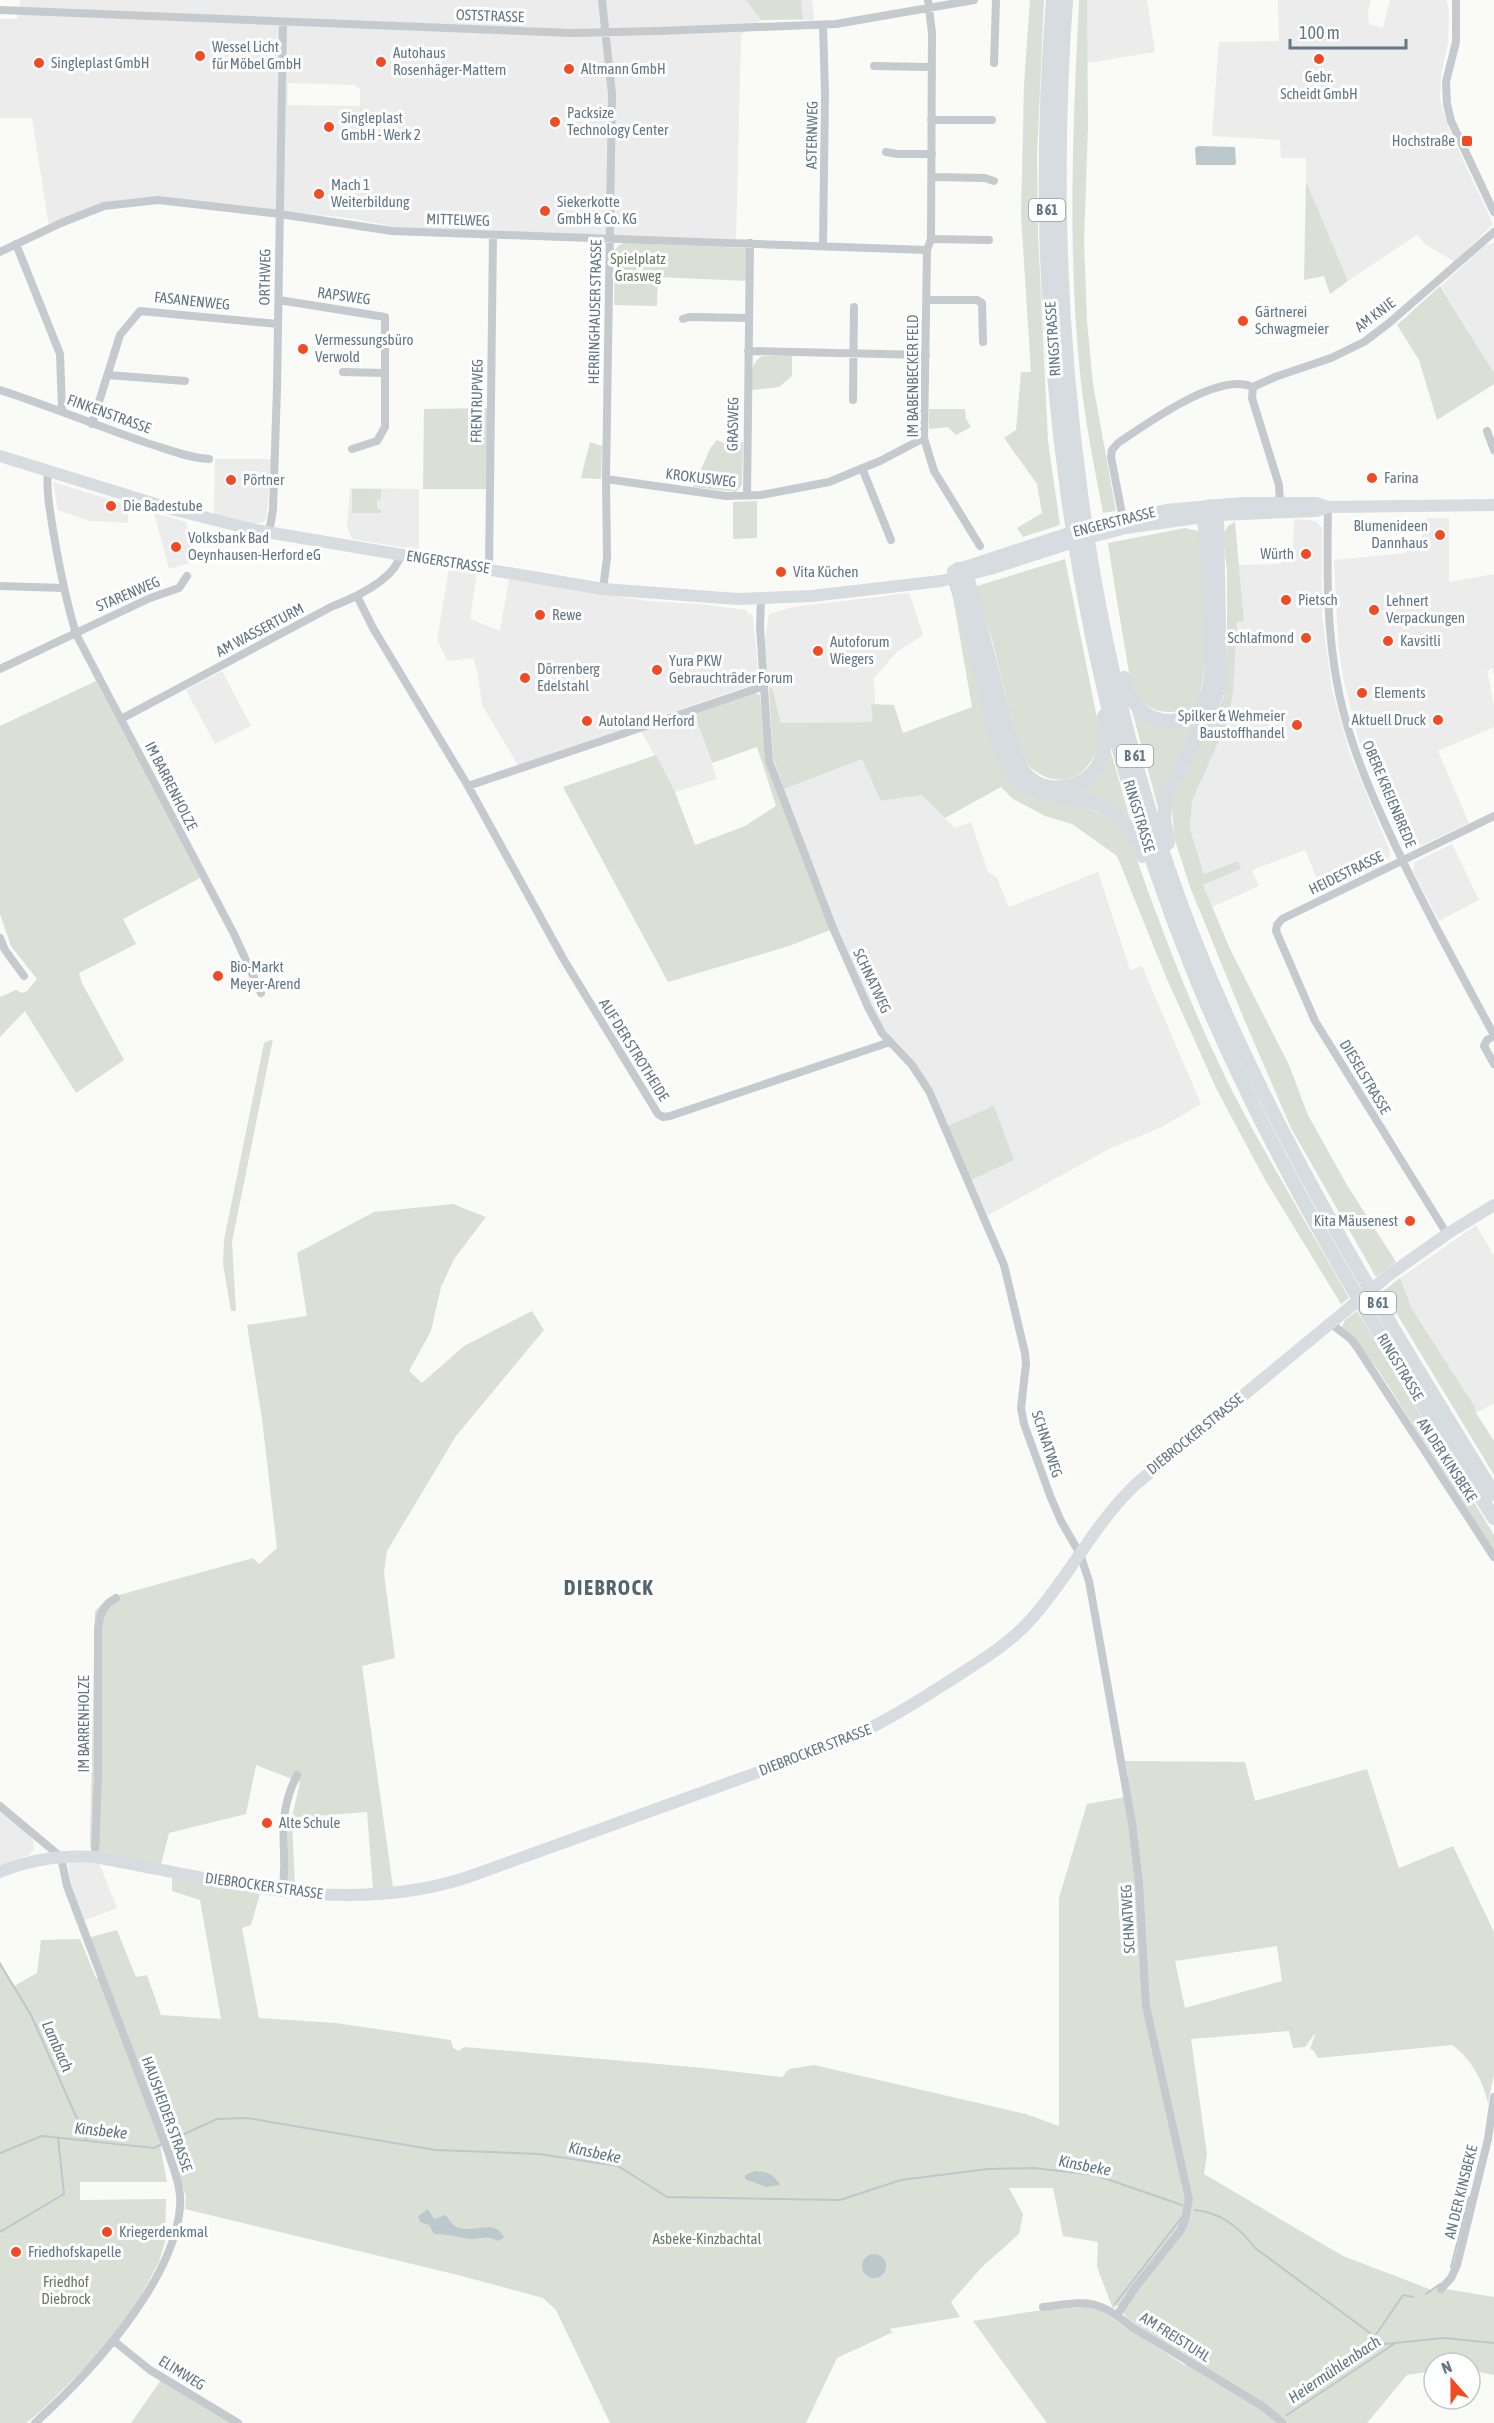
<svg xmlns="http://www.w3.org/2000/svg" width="1494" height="2423" font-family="'Asap Condensed',sans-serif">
<rect width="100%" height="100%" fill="#fafaf7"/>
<!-- built -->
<path fill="#ebeceb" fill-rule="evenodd" d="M21 0H812L814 20H761L741 35 736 239 400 228 356 219 159 197 129 199 49 226 32 118H0V19H17ZM288 83 355 85 360 89V106L288 105Z
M1087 0H1147L1155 52 1087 63Z
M1278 0H1371L1368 12 1369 24 1383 28 1390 0H1446L1449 8 1448 43 1441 75 1440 100 1450 132 1493 224 1455 262 1425 244 1417 235 1348 281 1306 181V158H1281L1280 140 1212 136 1219 42 1279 41Z
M1492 243H1494V373L1441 286 1483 247Z
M215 459H271L267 516 264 522 255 524 214 514Z
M53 482 128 505V523L89 521 58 510Z
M350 488 419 489V550L352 539 347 527Z
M154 513 186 522 197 561 169 569Z
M1427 518H1449V582L1494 574V675L1492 668 1487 671 1494 705V727L1438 751 1469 823 1412 850 1406 849 1402 845 1361 749 1343 677 1338 642 1334 560 1406 553 1407 540H1417L1427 530Z
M1294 519 1316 521 1322 528V615L1332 690 1350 754 1391 854 1385 864 1323 893 1305 850 1252 870 1259 886 1212 907 1203 885 1241 869 1238 861 1204 874 1190 829 1192 801 1227 723 1237 622 1244 621 1239 565 1281 564 1282 551H1293Z
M449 568 477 573 470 619 500 631 509 579 647 601 701 604 745 610 750 615 752 614 753 618 759 679 751 685 518 765 482 705 478 674 473 658 448 661 437 640Z
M909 593 923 635 897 652 874 678 875 704H871L874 722 781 723 772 688 769 689 765 640 769 614 793 607Z
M222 671 251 726 215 744 186 690Z
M694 713 717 779 675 792 641 731Z
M862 758 881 801 922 795 955 828 971 822 988 872 997 878 1009 907 1098 872 1130 970 1142 966 1201 1104 1162 1127 1111 1148 987 1216 971 1180 994 1107 947 1126 921 1072 910 1057 882 1026 871 1008 836 927 784 789Z
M1452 844 1479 900 1439 921 1413 871 1415 862Z
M1476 1225 1494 1256V1403L1476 1413 1475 1407 1412 1309 1400 1278Z
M0 1810 25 1831 33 1840 34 1849 29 1855 0 1866Z
M68 1862 99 1863 117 1908 83 1921 71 1889Z"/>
<!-- green -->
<path fill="#dae0d6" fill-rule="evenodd" d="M746 0H801L803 19 761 20Z
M1030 0H1044L1037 156 1038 233 1048 441 1060 525 1023 537 1017 528 1042 513 1037 484 1004 438 1016 430 1021 372H1031L1021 216 1024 84Z
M1079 0H1087L1088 127 1084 241 1087 321 1093 384 1116 511 1103 513C1095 470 1086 427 1081 383 1067 256 1073 127 1079 0Z
M1306 181 1348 281 1330 294 1324 276 1304 280Z
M625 243 747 248V281L658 277 657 306 614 305 615 250 619 245Z
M1440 286 1494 373V384L1437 420 1419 360 1397 325Z
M762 356H792V376L779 387 752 390C752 376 749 364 762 356Z
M488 408 487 489H423L424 409Z
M929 409H965L966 419 971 427 956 435 948 427 929 429Z
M717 440 726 444 743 442 742 485 736 492 693 487 711 447Z
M590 442 602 446 601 479 581 478Z
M352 489H381V499L377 500V509L381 510V513H352Z
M757 501V538L733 539V502Z
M1235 522 1244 621 1237 622 1233 693 1227 723 1192 801 1190 829 1204 874 1238 861 1241 869 1203 885 1230 949 1289 1065 1308 1115 1347 1185 1396 1262 1376 1277 1291 1128 1244 1019 1190 887 1174 837 1172 805 1176 791 1224 696 1227 646V571L1223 534 1228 526Z
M1185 528 1198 531 1203 544 1200 551C1202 584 1212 669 1198 696 1185 721 1145 715 1135 691 1128 676 1127 658 1124 642 1118 609 1113 576 1108 543Z
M1065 559 1101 738C1090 782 1054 795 1022 759L992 640 976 590 977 586Z
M965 588 1005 747C1009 756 1012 765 1019 772 1037 792 1071 797 1092 779 1102 770 1105 756 1109 745L1132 826C1120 812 1105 800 1086 796 1062 791 1035 794 1017 774 1006 761 1002 744 997 727L962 589Z
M952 592H955L995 754 1033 797 1047 801 1083 807 1113 818 1132 846C1164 937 1201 1035 1247 1119 1280 1179 1315 1238 1349 1298L1341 1304 1264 1178 1217 1090 1166 977 1117 856 1072 824 1045 816 1013 799 1001 787 945 818 922 795 881 801 862 759 784 789 773 758 769 689 772 688 781 723 873 722 871 704 894 705 903 733 972 707Z
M96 681 200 878 123 919 136 944 79 973 82 983 124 1060 76 1093 25 1011 0 1037V997L16 990 22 993 27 991 37 979 11 946 0 914V726Z
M754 693 760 695 766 760 830 930 789 946 668 982 563 787 656 755 675 792 695 845 745 826 776 806 757 747 712 763 694 713Z
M1130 703 1176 726 1191 722 1206 707 1160 815Z
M273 1039 232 1242 236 1311H231L223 1264 224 1240 264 1043Z
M994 1106 1014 1160 971 1180 947 1126Z
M453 1204 486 1217 454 1259 441 1287 431 1331 409 1371 422 1383 464 1346 532 1311 544 1330 456 1436 387 1551 384 1573 395 1658 362 1666 393 1887 373 1889 367 1812 292 1818 295 1888 286 1887 289 1815 292 1817 300 1782 256 1765 246 1814 169 1833 161 1865 108 1855 90 1847 95 1611 108 1598 253 1558 259 1564 277 1548 262 1419 247 1325 307 1316 297 1253 374 1212Z
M1400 1278 1412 1309 1475 1407 1476 1413 1494 1441V1475L1383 1291Z
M1357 1311 1494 1535V1551L1380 1373 1353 1336 1342 1327 1345 1320Z
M1125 1761 1245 1762 1255 1801 1367 1769 1399 1868 1453 1846 1494 1932V2075L1488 2103C1483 2081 1471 2058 1452 2045L1318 2058 1314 2051 1310 2049 1316 2032 1305 2047 1293 2048 1289 2031 1191 2039 1207 2154 1204 2174 1343 2256 1432 2290 1437 2288 1438 2284 1446 2289 1494 2297V2375L1470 2370V2363H1434V2371L1407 2375 1367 2423H1289L1128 2319 1117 2305 1113 2309 1097 2267 1098 2242 1063 2236 1053 2188H1009L1023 2214 1019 2234 982 2267 951 2302 960 2317 889 2329 893 2332 837 2358 806 2423H610L556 2310 543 2298 458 2275 185 2209 186 2197 168 2142 160 2145 167 2182H80V2200L166 2199 165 2242 159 2262 128 2319 108 2345 41 2411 26 2423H0V1961L14 1986 37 1973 41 1940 80 1939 96 1978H98L91 1937 117 1930 136 1977 147 1975 161 2015 221 2019 200 1900 172 1891V1878L260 1894 251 1925 242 1928 259 2018 336 2023 451 2040 453 2048 459 2051 464 2047 704 2068 782 2077 789 2069 814 2065 1026 2114 1059 2126V1898L1087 1804 1126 1797 1128 1775ZM1277 1946 1282 1981 1185 2008 1175 1961Z
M1094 2306 1184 2365 1189 2364 1261 2409 1277 2423H1047L973 2321 1035 2311Z
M161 2380 233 2423H131Z"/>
<!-- water -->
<path fill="#bbc9cc" d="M1198 146 1235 147 1236 163 1235 165H1196L1195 148Z
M755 2171C767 2172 773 2173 780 2185L766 2187 745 2179V2175Z
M428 2209 434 2219 445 2215C449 2218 451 2224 455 2226 470 2236 496 2216 504 2238L498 2241C485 2233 476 2242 464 2238 454 2236 445 2234 434 2234L429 2225 420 2222 418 2216Z
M862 2266a12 12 0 1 1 24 0a12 12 0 1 1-24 0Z"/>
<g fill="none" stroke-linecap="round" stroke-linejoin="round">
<!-- stream -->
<path stroke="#bbc9cc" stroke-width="2" d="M0 1964 31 2015 87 2141
M0 2153 42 2136 154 2148 217 2119 247 2118 436 2150 539 2154 618 2166 667 2197 840 2200 901 2180 988 2169 1033 2168 1095 2175 1182 2205
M1195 2210C1220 2212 1240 2228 1255 2248L1385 2344 1444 2338 1494 2343
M0 2232 64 2194 58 2138
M1451 2267 1469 2197
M1426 2294 1440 2284
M1115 2304 1182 2217
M1375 2336 1403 2295 1413 2297
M1287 2415 1394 2344"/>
<!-- minor -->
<path stroke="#c5cace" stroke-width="8" d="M602 0 612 94 606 479 607 558 603 589
M928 0 932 33 931 239 927 250 924 438 934 471 980 546
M1456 0V42L1446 82 1447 104 1451 121 1494 212
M0 10 572 33 656 31
M660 31 836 24 974 0
M994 63 996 0
M874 66 931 67
M931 120H992
M886 152 898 154H932
M932 177 985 178 994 181
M931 239 989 240
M16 244 60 354 62 410
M823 245 825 93 823 25
M0 252 61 223 104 206 158 200 280 214 392 231 927 250
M279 300 385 317V427L377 441 352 449
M927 300H977L982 303 983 342
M683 319 689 317 749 318
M748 351 926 355
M343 372 385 373
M108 375 185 381
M0 390C50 406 97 426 147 443 167 449 188 458 209 459
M853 400 854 307
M92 424 120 335 140 311 278 324
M1487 431 1494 450
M862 468 891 540
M48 471C46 491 50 511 53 530 59 566 66 600 76 634L234 934 261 993
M606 479 726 496 761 495 829 482 880 461 924 438
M747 496 750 243
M1280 503 1279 485 1252 398 1253 387 1275 377 1331 358 1364 342 1389 323 1494 232
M1328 507C1327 569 1326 631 1339 693 1348 737 1365 780 1384 821 1417 894 1456 965 1494 1035
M1123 519 1111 457 1112 450 1118 443C1148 423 1219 371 1253 387
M269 532 273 510 277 388 283 22
M489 569 493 235
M0 586 63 588
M357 596 373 628 468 786 564 960 658 1114 663 1117 670 1116 890 1042
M761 599 760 627 769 761 833 928 868 1007 882 1033 912 1065 929 1091 1004 1265 1025 1353 1026 1364 1021 1408 1024 1424 1051 1498 1061 1521 1080 1554 1089 1581 1132 1823 1139 1883 1146 2006 1189 2199 1185 2220 1181 2230 1135 2288 1117 2315
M0 669 150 598 179 588 187 576
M121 719 331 607C354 598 395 580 401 554
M468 786 764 686
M0 938 5 950 24 976
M1494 1036 1487 1040 1484 1046 1494 1064
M1447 1234 1315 1021 1276 931 1277 925 1282 919 1494 816
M1330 1323 1351 1339 1357 1347 1494 1557
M0 1806 61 1857 67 1886 169 2154C174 2171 182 2189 180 2207 174 2282 89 2374 35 2423
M95 1857 98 1773V1629C100 1614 103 1605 116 1598
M282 1892C287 1868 282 1844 284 1820 285 1805 290 1789 297 1775
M1441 2289 1451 2278 1457 2265 1488 2139 1494 2097
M1043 2307C1087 2302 1095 2297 1132 2327L1262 2406 1283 2423
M114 2341 150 2370 238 2423"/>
<!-- secondary -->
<path stroke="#d6dcdf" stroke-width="12" d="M0 456 175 510 255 530 603 589 738 599 812 596 941 581 990 569 1080 540 1126 528 1217 515 1316 511 1328 507
M953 571 1078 530 1166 510 1242 503H1316L1328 507 1494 505
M0 1872C31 1859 61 1855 95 1857 218 1879 345 1918 468 1877L839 1743C880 1725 917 1702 954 1678 982 1660 1011 1643 1033 1617 1070 1575 1095 1523 1136 1484L1389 1275 1447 1234 1494 1205"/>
<!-- trunk -->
<path stroke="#d6dcdf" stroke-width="14" d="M1053 0C1027 324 1071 670 1193 971 1271 1164 1383 1343 1494 1518
M1066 0C1043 321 1082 671 1207 970 1284 1154 1389 1324 1494 1494
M1124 678C1127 696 1138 713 1157 719 1182 727 1206 708 1210 683 1213 667 1211 649 1210 633 1209 601 1208 569 1206 537L1203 512 1210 506 1216 511 1217 515 1220 685 1206 719 1167 795 1164 818 1168 843
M1104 716C1106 734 1107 751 1097 767 1084 788 1049 795 1030 778 1021 771 1017 760 1013 750L967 576 962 570 958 569 955 572 954 578C966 613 975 649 984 685 991 715 995 756 1017 779 1026 788 1038 792 1050 795 1061 798 1071 798 1082 800 1114 805 1132 827 1143 856"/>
</g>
<!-- markers -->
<g fill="#f04b22" stroke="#fff" stroke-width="2">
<circle cx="200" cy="56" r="6"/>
<circle cx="1319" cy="59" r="6"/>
<circle cx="381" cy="62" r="6"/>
<circle cx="39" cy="63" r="6"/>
<circle cx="569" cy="69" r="6"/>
<circle cx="555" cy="122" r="6"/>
<circle cx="329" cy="127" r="6"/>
<rect x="1461" y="135" width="12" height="12" rx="3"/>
<circle cx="319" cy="194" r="6"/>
<circle cx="545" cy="211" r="6"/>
<circle cx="1243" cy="321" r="6"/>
<circle cx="303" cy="349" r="6"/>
<circle cx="1372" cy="478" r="6"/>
<circle cx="231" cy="480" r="6"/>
<circle cx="111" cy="506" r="6"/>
<circle cx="1440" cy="535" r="6"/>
<circle cx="176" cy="547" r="6"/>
<circle cx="1306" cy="554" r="6"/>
<circle cx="781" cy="572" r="6"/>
<circle cx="1286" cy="600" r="6"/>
<circle cx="1374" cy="610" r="6"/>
<circle cx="540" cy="615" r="6"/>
<circle cx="1306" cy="638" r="6"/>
<circle cx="1388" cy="641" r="6"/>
<circle cx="818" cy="651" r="6"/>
<circle cx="657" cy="670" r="6"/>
<circle cx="525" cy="678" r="6"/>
<circle cx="1362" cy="693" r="6"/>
<circle cx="1438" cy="720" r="6"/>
<circle cx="587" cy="721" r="6"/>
<circle cx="1297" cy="725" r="6"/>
<circle cx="218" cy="976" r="6"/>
<circle cx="1410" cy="1221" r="6"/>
<circle cx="267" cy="1823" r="6"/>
<circle cx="107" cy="2232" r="6"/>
<circle cx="16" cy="2252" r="6"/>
</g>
<g text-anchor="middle" stroke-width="6" stroke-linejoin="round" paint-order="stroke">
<!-- shield labels -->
<g fill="#fff" stroke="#92a0aa" stroke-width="1.5">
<rect x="1029" y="199" width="36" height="22" rx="4.5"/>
<rect x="1117" y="745" width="36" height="22" rx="4.5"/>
<rect x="1360" y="1292" width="36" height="22" rx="4.5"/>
</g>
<g font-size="14" font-weight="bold" fill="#637785">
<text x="1047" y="215">B 61</text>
<text x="1135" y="761">B 61</text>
<text x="1378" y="1308">B 61</text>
</g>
<!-- street labels -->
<g font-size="15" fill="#637785" stroke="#fff">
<text transform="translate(490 16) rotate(2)" y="5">OSTSTRASSE</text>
<text transform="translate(812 135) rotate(-89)" y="5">ASTERNWEG</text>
<text transform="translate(458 220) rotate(2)" y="5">MITTELWEG</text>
<text transform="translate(265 277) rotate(-89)" y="5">ORTHWEG</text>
<text transform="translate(344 296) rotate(8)" y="5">RAPSWEG</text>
<text transform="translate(192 301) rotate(6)" y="5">FASANENWEG</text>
<text transform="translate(595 312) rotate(-89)" y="5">HERRINGHAUSER STRASSE</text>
<text transform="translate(1375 315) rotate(-37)" y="5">AM KNIE</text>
<text transform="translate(1053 339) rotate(-94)" y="5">RINGSTRASSE</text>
<text transform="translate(913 376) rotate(-90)" y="5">IM BABENBECKER FELD</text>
<text transform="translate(477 401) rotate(-89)" y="5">FRENTRUPWEG</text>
<text transform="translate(109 414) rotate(20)" y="5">FINKENSTRASSE</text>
<text transform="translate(733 424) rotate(-89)" y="5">GRASWEG</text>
<text transform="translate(701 478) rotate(7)" y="5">KROKUSWEG</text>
<text transform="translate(1114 522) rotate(-14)" y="5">ENGERSTRASSE</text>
<text transform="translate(448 562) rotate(9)" y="5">ENGERSTRASSE</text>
<text transform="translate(128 594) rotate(-23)" y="5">STARENWEG</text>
<text transform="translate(260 630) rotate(-28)" y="5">AM WASSERTURM</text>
<text transform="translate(171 786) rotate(63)" y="5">IM BARRENHOLZE</text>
<text transform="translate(1389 794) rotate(67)" y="5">OBERE KREIENBREDE</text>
<text transform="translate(1139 816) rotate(73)" y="5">RINGSTRASSE</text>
<text transform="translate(1346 873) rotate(-26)" y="5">HEIDESTRASSE</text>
<text transform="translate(872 981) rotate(65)" y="5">SCHNATWEG</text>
<text transform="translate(634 1050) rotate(58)" y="5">AUF DER STROTHEIDE</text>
<text transform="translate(1365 1077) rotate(59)" y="5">DIESELSTRASSE</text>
<text transform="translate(1400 1367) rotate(59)" y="5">RINGSTRASSE</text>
<text transform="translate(1195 1434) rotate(-39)" y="5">DIEBROCKER STRASSE</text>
<text transform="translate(1047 1444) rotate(72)" y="5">SCHNATWEG</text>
<text transform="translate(1447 1460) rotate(57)" y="5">AN DER KINSBEKE</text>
<text transform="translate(84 1724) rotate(-90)" y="5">IM BARRENHOLZE</text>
<text transform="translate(815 1750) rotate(-21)" y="5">DIEBROCKER STRASSE</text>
<text transform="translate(264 1886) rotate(8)" y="5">DIEBROCKER STRASSE</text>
<text transform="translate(1128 1919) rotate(-93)" y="5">SCHNATWEG</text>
<text transform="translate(167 2114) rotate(70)" y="5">HAUSHEIDER STRASSE</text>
<text transform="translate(1461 2192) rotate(-76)" y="5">AN DER KINSBEKE</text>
<text transform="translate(1175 2337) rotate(32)" y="5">AM FREISTUHL</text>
<text transform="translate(182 2373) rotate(32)" y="5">ELIMWEG</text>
</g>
<!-- poi labels -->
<g font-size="15" fill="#637785" stroke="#fff" text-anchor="start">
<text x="212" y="52">Wessel Licht<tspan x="212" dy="17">für Möbel GmbH</tspan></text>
<text x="393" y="58">Autohaus<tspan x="393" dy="17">Rosenhäger-Mattern</tspan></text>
<text x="51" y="68">Singleplast GmbH</text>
<text x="581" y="74">Altmann GmbH</text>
<text x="1319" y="82" text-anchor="middle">Gebr.<tspan x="1319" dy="17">Scheidt GmbH</tspan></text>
<text x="567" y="118">Packsize<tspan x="567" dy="17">Technology Center</tspan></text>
<text x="341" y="123">Singleplast<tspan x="341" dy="17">GmbH - Werk 2</tspan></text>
<text x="1455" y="146" text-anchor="end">Hochstraße</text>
<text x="331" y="190">Mach 1<tspan x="331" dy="17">Weiterbildung</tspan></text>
<text x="557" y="207">Siekerkotte<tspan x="557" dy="17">GmbH &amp; Co. KG</tspan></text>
<text x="1255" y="317">Gärtnerei<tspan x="1255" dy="17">Schwagmeier</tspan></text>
<text x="315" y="345">Vermessungsbüro<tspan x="315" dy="17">Verwold</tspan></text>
<text x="1384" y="483">Farina</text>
<text x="243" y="485">Pörtner</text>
<text x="123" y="511">Die Badestube</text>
<text x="1428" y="531" text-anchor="end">Blumenideen<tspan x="1428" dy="17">Dannhaus</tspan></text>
<text x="188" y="543">Volksbank Bad<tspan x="188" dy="17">Oeynhausen-Herford eG</tspan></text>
<text x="1294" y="559" text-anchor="end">Würth</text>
<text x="793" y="577">Vita Küchen</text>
<text x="1298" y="605">Pietsch</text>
<text x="1386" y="606">Lehnert<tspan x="1386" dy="17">Verpackungen</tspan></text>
<text x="552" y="620">Rewe</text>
<text x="1294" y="643" text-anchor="end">Schlafmond</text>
<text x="1400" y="646">Kavsitli</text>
<text x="830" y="647">Autoforum<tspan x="830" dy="17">Wiegers</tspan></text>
<text x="669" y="666">Yura PKW<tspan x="669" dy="17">Gebrauchträder Forum</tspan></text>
<text x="537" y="674">Dörrenberg<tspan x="537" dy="17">Edelstahl</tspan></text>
<text x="1374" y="698">Elements</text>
<text x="1285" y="721" text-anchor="end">Spilker &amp; Wehmeier<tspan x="1285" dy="17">Baustoffhandel</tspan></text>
<text x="1426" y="725" text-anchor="end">Aktuell Druck</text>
<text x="599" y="726">Autoland Herford</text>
<text x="230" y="972">Bio-Markt<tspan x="230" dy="17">Meyer-Arend</tspan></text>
<text x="1398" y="1226" text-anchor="end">Kita Mäusenest</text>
<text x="279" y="1828">Alte Schule</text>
<text x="119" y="2237">Kriegerdenkmal</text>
<text x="28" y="2257">Friedhofskapelle</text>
</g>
<!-- park labels -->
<g font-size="15" fill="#687b62" stroke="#fff">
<text x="638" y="264">Spielplatz<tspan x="638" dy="17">Grasweg</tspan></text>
<text x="707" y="2244">Asbeke-Kinzbachtal</text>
<text x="66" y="2287">Friedhof<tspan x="66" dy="17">Diebrock</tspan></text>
</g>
<!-- water labels -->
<g font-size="16" font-style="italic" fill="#5e767e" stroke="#fff">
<text transform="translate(58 2046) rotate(66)" y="6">Lambach</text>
<text transform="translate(101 2130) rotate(6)" y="6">Kinsbeke</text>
<text transform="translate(595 2152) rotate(12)" y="6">Kinsbeke</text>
<text transform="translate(1085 2165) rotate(11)" y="6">Kinsbeke</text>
<text transform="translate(1334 2369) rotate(-34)" y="6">Heiermühlenbach</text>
</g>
<!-- district labels -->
<g font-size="21" font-weight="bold" letter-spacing="1.5" fill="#55656f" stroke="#fff">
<text x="609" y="1595">DIEBROCK</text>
</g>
</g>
<!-- north arrow -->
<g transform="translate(1452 2381) rotate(339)"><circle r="28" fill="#ffffff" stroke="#c1c9ce" stroke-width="1.5"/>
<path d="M0-4.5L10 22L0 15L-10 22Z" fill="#f04b22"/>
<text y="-9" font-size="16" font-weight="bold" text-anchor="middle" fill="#637785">N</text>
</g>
<!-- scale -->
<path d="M1290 39v9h116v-9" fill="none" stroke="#637785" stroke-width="3"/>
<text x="1299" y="39" font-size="18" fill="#637785" stroke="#ffffff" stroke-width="4.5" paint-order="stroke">100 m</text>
</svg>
